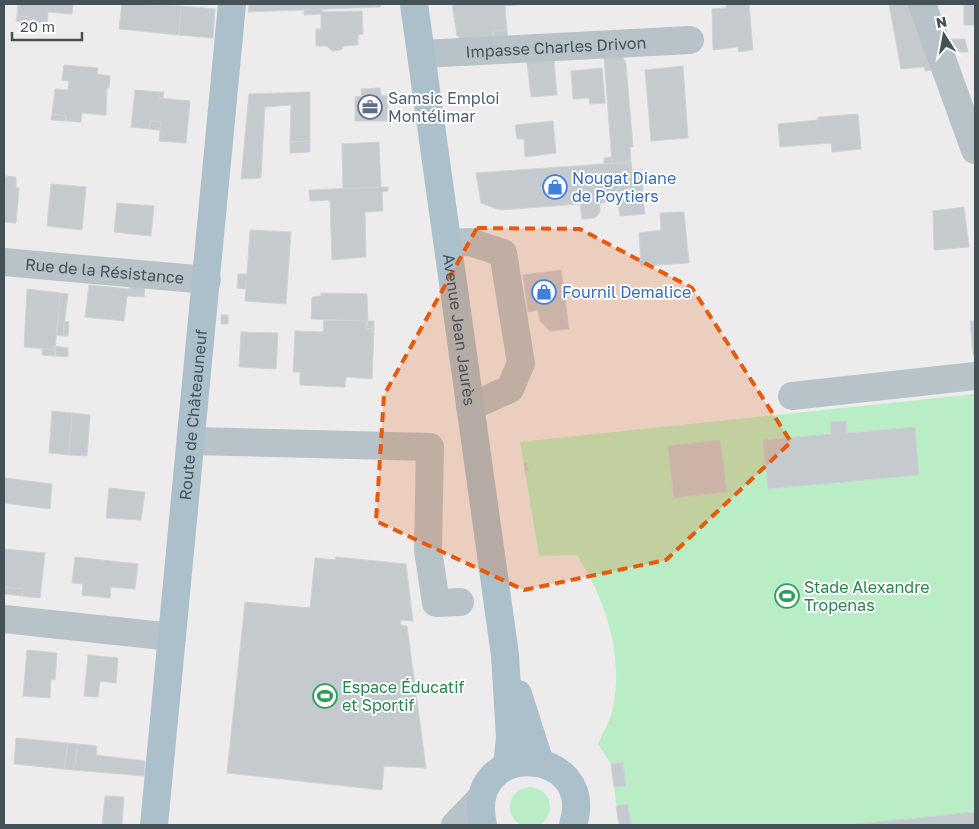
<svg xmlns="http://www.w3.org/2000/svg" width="979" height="829" font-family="'Golos Text',sans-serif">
<rect width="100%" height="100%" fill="#eeebec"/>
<!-- green -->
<path fill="#b9edc5" d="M975 394V825H619L611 764 598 744C602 734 609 723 612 712 625 658 606 600 577 555L539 556 520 442Z
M510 807a20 20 0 1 1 40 0a20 20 0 1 1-40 0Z"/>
<!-- building -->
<path fill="#c5cacf" stroke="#cfd3d7" d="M18 4H73L72 14 48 12 47 23 29 22 30 17 17 16Z
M122 4 181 6 179 35 119 29Z
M249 4H380L381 7 248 12Z
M452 4H527L505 6 507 30 493 31 494 40 467 42 457 36Z
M726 4H749L753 50 739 52 738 47 713 50 712 9 726 8Z
M889 4H909L931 66 901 69Z
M964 4H975V25H964Z
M181 6 215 9 213 38 179 35Z
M322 9V12L362 11 363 34 358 35V45L344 46 341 50 332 51 327 46H316V29H321V14L304 15V10Z
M17 16 30 17 29 22 16 21Z
M507 30 508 39 494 40 493 31Z
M951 39H965L968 52H955Z
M622 55 626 64 633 147H630L631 162 612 164 604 56Z
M554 60 557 95 531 97 527 62Z
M64 65 98 68 97 74 110 76 109 88H107L106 115 82 113 81 122 66 121V116L52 114 55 89 68 90 69 81 62 80Z
M683 66 688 138 651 141 645 70Z
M924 66H931L932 70 925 71Z
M602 68 605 103 590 104 589 98 573 99 571 71Z
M380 88 381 96 388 95V121H355V97L362 96 361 89Z
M135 90 159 92 158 98 190 101 186 143 159 141 161 122 150 121 149 129 131 127Z
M159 92H164L163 98H158Z
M310 92V141L290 142 291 105 265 107 261 178 241 179 249 94Z
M52 114 66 116V121L51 120Z
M858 114 861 149 832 152 831 143 780 147 778 124 818 120V117Z
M150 121 161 122 160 130 149 129Z
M553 121 556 153 525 157 524 139H517L515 125Z
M310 141V152L290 153V142Z
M379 142 381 187 343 189 342 144Z
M612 157V164H604V158Z
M631 162 632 170H642L643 199 600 203V212L595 218 582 219 580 204 500 210 481 203 476 173Z
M4 176 16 177V188H19L16 223 4 222Z
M51 184 86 187 82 230 47 226Z
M381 187H388V191L382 192 383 211 365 212 366 257 332 260 330 200 310 201 309 190Z
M643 199 645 214 620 216 618 201Z
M117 203 154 206 151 236 114 232Z
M964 207 969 247 934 250 933 211Z
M684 212 689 263 641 266 639 233 661 230 660 213Z
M250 230 291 232 286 304 245 301Z
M561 270 569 329 550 331 540 321 538 310 528 312 523 275Z
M238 274H247L246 289 237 288Z
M130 284 145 285 144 297 127 296 124 321 85 317 89 285 129 289Z
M27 289 60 293 55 350 24 347Z
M60 293 68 294 63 336 57 335Z
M321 293 367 294 368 321 311 319 312 297 321 296Z
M221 315H228V324H221Z
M324 320 367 321 366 328 374 329 372 379 346 377 345 387 300 385V372H293L295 331 323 332Z
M64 321 69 322 68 336H63Z
M368 321H374V329L366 328Z
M970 321H975V355H973Z
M241 332 278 333 276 369 239 367Z
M56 346 68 348V357L55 356Z
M42 349 55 350V356L42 355Z
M52 411 72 413 69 455 49 453Z
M72 413 90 415 87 456 69 455Z
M846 421 847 433 915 427 919 475 768 489 763 440 831 434 830 422Z
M720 440 727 492 674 498 668 446Z
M524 463H527L529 471 525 472Z
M5 478 52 484 50 509 4 503Z
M109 488 145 492 141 520 106 518Z
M4 549 45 553 40 598 22 596 23 589 4 587Z
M75 557 138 564 135 589 111 587 110 598 82 595 83 584 72 583Z
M336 557 406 564 413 621 401 620 400 625 407 626 426 768 384 766 382 790 227 773 245 602 310 608 315 558 335 560Z
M4 587 23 589 22 596 4 594Z
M27 650 57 653 55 680 51 679 50 698 23 696Z
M88 655 118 658 116 683 100 681 98 697 84 696Z
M16 738 68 743 64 769 14 764Z
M68 743 78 744 74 770 64 769Z
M78 744 97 746 96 755 145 761 144 776 74 770Z
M623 762 626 786 614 787 611 764Z
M105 796 124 797 122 825H102Z
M628 804 631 825H619L616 806Z
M975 812V825H848Z"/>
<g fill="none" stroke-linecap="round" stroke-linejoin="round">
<!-- minor -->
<g stroke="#b7c3c8" stroke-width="28">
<path d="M922 4 975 150"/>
<path id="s1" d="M422 54 690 40"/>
<path d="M448 243 470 242 503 253 521 363 510 389 470 407"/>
<path id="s2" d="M4 262 207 280"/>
<path d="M792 396 975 376"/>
<path d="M192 441 430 447 428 550 436 603 460 602"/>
<path d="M4 619 172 637"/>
<path d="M455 825 481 798"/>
</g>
<!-- major -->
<g stroke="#abc0cb" stroke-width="28">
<path id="s3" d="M414 4 505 655 510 738 507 766"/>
<path d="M518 694 540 763"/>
<path id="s4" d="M154 825 232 4"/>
<path d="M483 825C463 738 598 745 573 825"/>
</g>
</g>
<!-- marked area -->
<path fill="#e8590c" fill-opacity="0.2" stroke="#e8590c" stroke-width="4" stroke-dasharray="10 6" stroke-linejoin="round" d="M477 228 580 229 692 288 791 442 666 560 524 590 376 521 384 395Z"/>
<!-- icons -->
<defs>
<g id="office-ring" transform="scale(1.25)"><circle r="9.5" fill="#fff" stroke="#5c6f8a" stroke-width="1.5"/><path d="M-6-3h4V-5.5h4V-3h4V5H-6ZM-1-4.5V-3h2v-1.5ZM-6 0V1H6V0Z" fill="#5c6f8a"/></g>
<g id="shop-ring" transform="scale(1.25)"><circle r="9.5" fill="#fff" stroke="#3f7fe0" stroke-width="1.5"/><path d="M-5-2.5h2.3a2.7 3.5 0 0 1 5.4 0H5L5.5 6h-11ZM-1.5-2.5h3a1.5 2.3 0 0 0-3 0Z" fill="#3f7fe0"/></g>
<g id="stadium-ring" transform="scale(1.25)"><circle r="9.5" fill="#fff" stroke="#2e9e5b" stroke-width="1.5"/><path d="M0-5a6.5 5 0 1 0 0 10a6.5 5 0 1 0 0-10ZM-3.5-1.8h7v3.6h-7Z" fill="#2e9e5b"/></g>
</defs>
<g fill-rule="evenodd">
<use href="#office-ring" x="370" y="107"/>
<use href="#shop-ring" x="555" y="187"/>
<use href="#shop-ring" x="544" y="292"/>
<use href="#stadium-ring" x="787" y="596"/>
<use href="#stadium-ring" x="325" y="696"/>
</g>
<g text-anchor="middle" stroke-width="4" stroke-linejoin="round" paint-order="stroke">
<!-- street labels -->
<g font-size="16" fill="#445258" stroke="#fff">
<text dy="6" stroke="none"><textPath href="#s1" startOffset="134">Impasse Charles Drivon</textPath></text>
<text dy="6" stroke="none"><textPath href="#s2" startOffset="101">Rue de la Résistance</textPath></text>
<text dy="6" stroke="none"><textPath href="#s3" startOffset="329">Avenue Jean Jaurès</textPath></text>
<text dy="6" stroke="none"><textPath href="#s4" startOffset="412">Route de Châteauneuf</textPath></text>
</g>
<!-- service labels -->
<g font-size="16" fill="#4e5e75" stroke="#fff" text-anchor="start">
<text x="388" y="104">Samsic Emploi<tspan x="388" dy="18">Montélimar</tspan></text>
</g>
<!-- shop labels -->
<g font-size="16" fill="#366cbe" stroke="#fff" text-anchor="start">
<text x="572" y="184">Nougat Diane<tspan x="572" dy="18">de Poytiers</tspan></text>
<text x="562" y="298">Fournil Demalice</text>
</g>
<!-- leisure labels -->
<g font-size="16" fill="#27864d" stroke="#fff" text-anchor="start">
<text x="804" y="593">Stade Alexandre<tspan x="804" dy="18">Tropenas</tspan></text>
<text x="342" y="693">Espace Éducatif<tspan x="342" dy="18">et Sportif</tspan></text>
</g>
</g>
<!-- border -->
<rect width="979" height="829" fill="none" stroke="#445258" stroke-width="10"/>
<!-- north arrow -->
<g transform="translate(944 35) rotate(349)" stroke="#ffffff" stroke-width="4" paint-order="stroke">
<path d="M0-4L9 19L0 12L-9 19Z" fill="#445258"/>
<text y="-8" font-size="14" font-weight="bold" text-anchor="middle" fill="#445258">N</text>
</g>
<!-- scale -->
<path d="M12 32v8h70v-8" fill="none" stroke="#445258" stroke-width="2.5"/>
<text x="20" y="32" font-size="15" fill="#445258" stroke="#ffffff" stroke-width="4" paint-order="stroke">20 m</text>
</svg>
